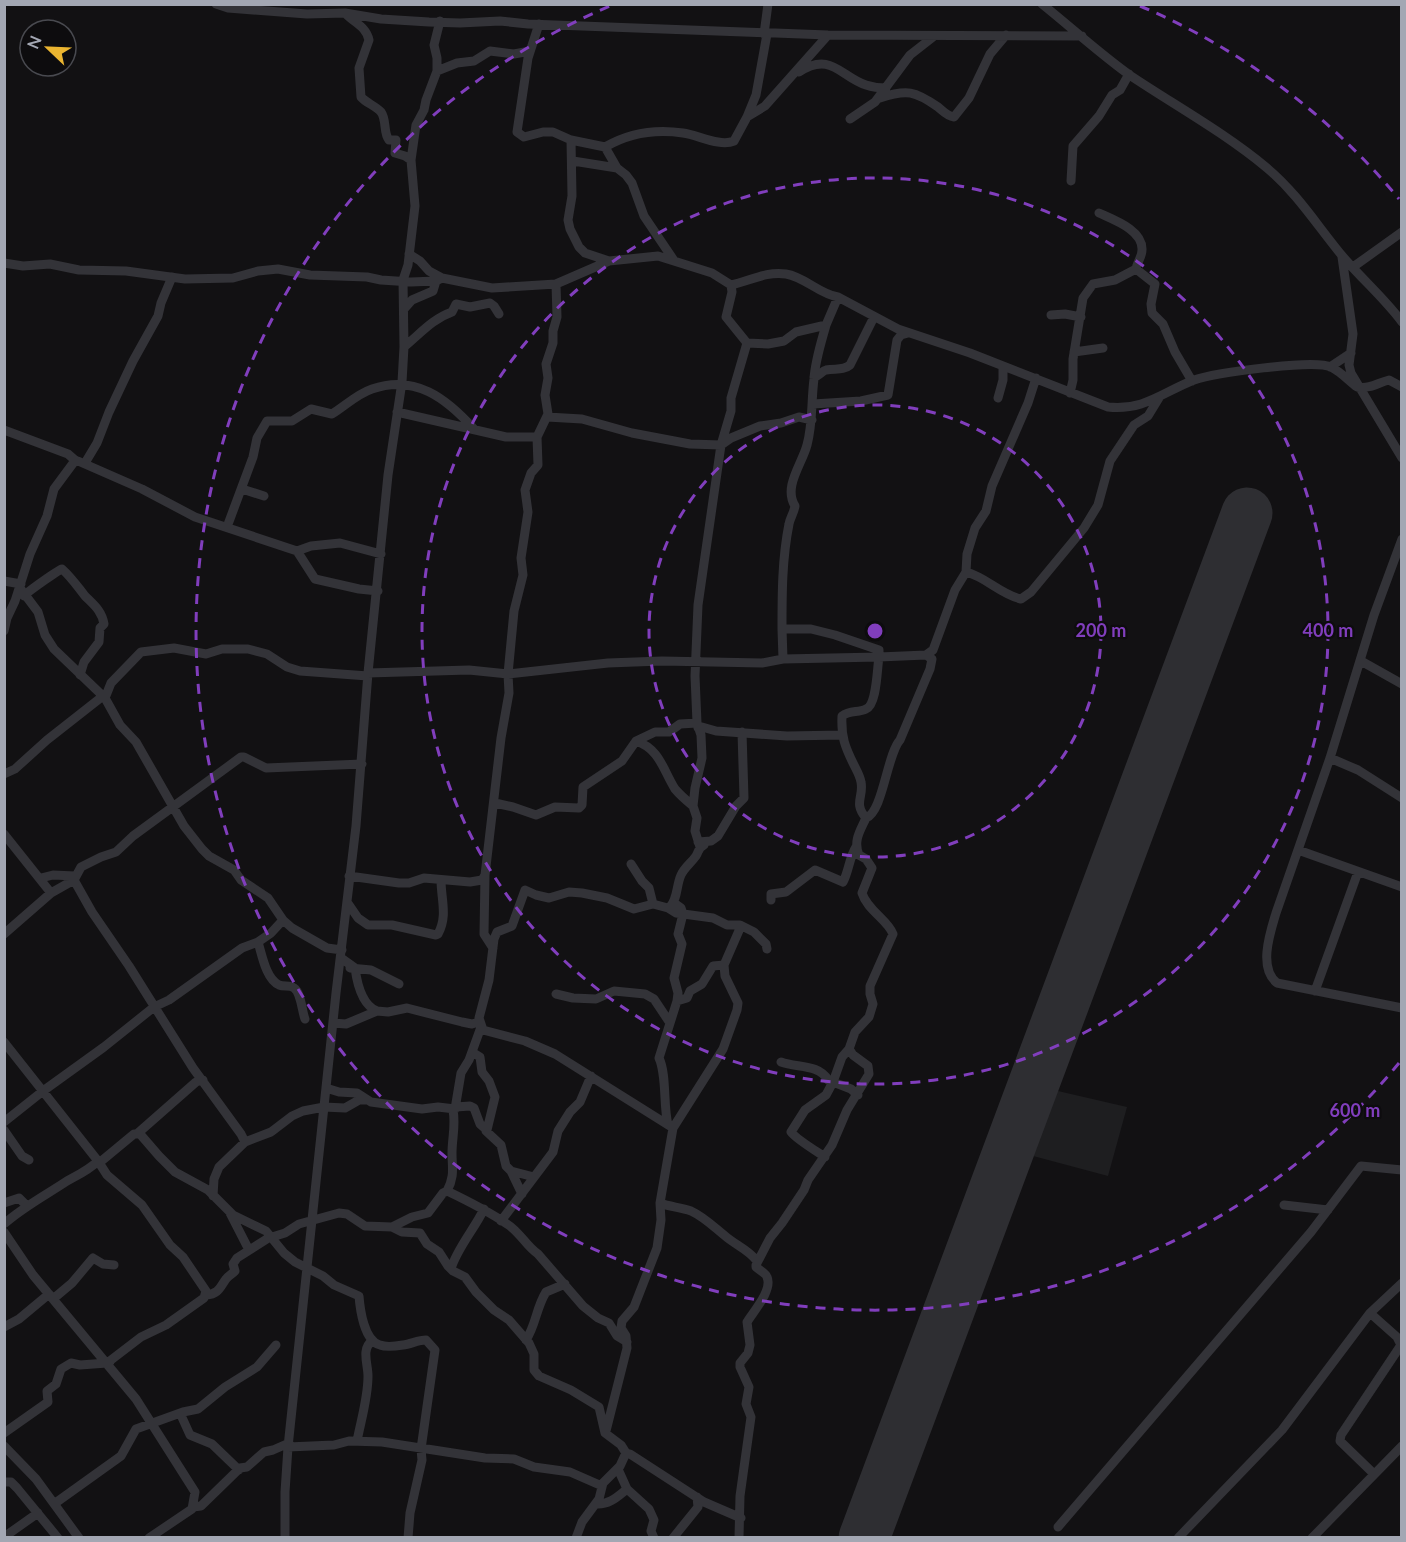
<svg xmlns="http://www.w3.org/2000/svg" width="1406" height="1542" font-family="Lato,sans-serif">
<rect width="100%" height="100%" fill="#121113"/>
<!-- built -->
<path fill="#1e1e20" d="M1045 1088 1127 1107 1108 1176 1022 1153Z"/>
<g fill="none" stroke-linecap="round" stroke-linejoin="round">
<!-- runway -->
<path stroke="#2e2e32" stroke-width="51" d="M864 1538 1247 513"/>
<!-- street -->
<path stroke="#333338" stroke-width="9" d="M216 4 228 8 307 14 345 13 381 19 429 22 460 23 500 21 528 24 828 35 1082 36
M1042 4C1072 28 1100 54 1131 76 1176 106 1225 133 1267 168 1298 194 1318 227 1344 258 1363 280 1385 299 1402 322
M345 13C354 23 366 26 369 40L359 68 361 97C366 103 376 106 381 112 387 120 383 133 389 140H396L395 153 405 156 411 160
M539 24 528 58 517 132 524 137 543 132H553L571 140 605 147C629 133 656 129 683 133 698 135 720 147 734 141L747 117 756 95 767 34
M764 34 768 4
M437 71 457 63 474 61 490 51 514 54 530 51
M799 72C831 51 841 77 866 85 872 87 879 88 886 88
M880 98C907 89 915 91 938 107 944 112 947 116 954 117L969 98 990 54 1006 35
M747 117 765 106 828 35
M850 119 875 102 910 55 933 37
M571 140 572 196 568 220 570 229 579 247 585 253 609 261
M605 147 617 168 626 175 632 183 644 216 673 259
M573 161 617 168
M1071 181 1073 146 1099 116 1112 95 1120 90 1129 74
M1099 213C1114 220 1143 230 1142 250 1142 257 1137 262 1136 269L1155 284 1151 304 1152 313 1163 324 1175 352 1192 381
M409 254 420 261 429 271 442 278
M1342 257 1353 334 1349 365 1351 373 1402 458
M4 263 23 266 50 264 79 270 126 271 185 279 233 278 258 271 278 269 310 275 367 277 381 280 411 282 436 281
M1353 267 1402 232
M556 284 557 317 553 331V343L546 364 548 378 545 395 548 414 537 437 538 465 531 473 525 490 528 512 521 558 523 575 514 611 508 674 608 663 662 661 762 663 783 659 879 657V650L835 635 811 629H782C782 594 782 559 789 524 790 518 794 513 795 506 783 487 802 464 807 445 813 423 811 402 814 379 815 361 821 343 826 325
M404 309 412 300 433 291 436 281 442 278 492 288 556 284 609 261 658 256 712 273 731 285C750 281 766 271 786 274 805 277 819 294 838 297L898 329 970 353 1108 407C1144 411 1163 392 1194 380 1214 373 1314 359 1331 367 1341 372 1349 381 1357 387 1371 389 1377 383 1389 380L1402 387
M1051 315 1065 314 1081 317
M747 343 768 344 784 341 796 332 826 325 838 297
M404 347C420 334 432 319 452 312L456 304 470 307 490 303 494 306 499 314
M1074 352 1103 348
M1330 367 1351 353
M814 377C819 376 822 371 826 370 835 368 843 371 850 365L874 317
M1070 393 1073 380V359L1083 298 1093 284 1115 280 1136 269
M998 398 1003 380V366
M813 404 861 401 888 395 897 340 901 335 908 333
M397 412 506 437H537
M547 417 582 419 632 433 690 444 721 445 731 438 760 426 781 423 799 417 812 420
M4 430 68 454 76 461
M85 463 97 443 109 412 133 361 158 316 161 303 172 277
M242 489 264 496
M227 527 253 457 257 438 267 421H292L311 409 332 414C345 406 357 394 372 389 415 374 446 398 474 429
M1402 539 1374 615 1330 758 1276 913C1270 933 1258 968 1277 983L1402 1008
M297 551 315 579 359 589 378 591
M966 572 967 554 975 528 986 511 992 486 1028 403 1036 378
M4 581 21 584
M20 588 38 612 45 635 54 649 105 698 120 725 136 742 184 826 202 849 209 856 234 870 241 880 268 898 283 920 292 928 327 948 342 950
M24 596C27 592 57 571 62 569 72 578 77 586 85 596 94 605 102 611 104 624L100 628 99 642 84 662 80 675
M782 629 783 659
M4 631 7 618 15 601 30 554 47 516 54 489 74 462 78 461 142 489 195 517 297 551 311 546 340 543 381 554
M1361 661 1402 684
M105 698 111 683 141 652 174 648 206 654 222 649H248L267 654 287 667 300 671 368 676
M698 728 702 727 716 731 787 736 842 735
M636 741C660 749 663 770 675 789 680 795 687 801 693 806
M1330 758 1358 770 1402 798
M4 774 15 769 47 740 103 696
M495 803 513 807 536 815 555 807 579 808 582 805 583 787 622 761 636 741 655 732H669L680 724 697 723
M866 818C883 812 887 754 900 740L930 669 932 659 926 655
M4 834 51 893
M698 842 711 841 718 836 736 806 744 798 742 732
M700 847 695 831 697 818 693 806 695 788 702 758 701 735 697 723 695 676 698 605 721 445 731 411V398L747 343 726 317 732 292 731 285
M1298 850 1402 887
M631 864 642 881 649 888 653 904
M485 875 484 934 493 948
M349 876 399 883H409L424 878 470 882 482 880 485 875 501 738 509 693 508 674 469 670 368 673
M41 878 53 875 75 876
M74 880 92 912 129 966 193 1068 241 1134 245 1142
M771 900V894L786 892 815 870 843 882C849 871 849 858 856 847
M347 902 358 918 368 925H392L436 935 438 934C448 916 441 899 441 880
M670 907C678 898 676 886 681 875 684 868 691 863 696 856 699 851 698 848 704 845
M4 934 51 893 74 880 81 867 101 857 116 852 133 836 241 757H244L266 768 362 764
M258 942C262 955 266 979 279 985 284 987 290 985 294 988 301 992 302 1012 305 1019
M341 958 355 968C357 983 362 1005 377 1011
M350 968 371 970 399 984
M1315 991 1358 872
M556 994 573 998 596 999 614 991 645 994 654 999 670 1023
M677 1001 687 998 690 991 702 984 713 966 724 965
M333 1023 346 1024 377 1011 388 1012 407 1008 462 1022 472 1024 479 1022
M4 1042 98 1161 107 1175 142 1205 170 1245 183 1257 206 1291 204 1298 166 1325 141 1337 111 1360 108 1365
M781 1062C797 1068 819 1064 828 1080L851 1089 858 1095
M326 1088 339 1092 357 1093 371 1102 422 1109 438 1107 455 1109 461 1073 469 1060 481 1027
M456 1107 470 1106 474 1108 480 1124 487 1130 495 1097 489 1081 482 1072 480 1057 472 1052
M4 1122 43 1091 104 1047 154 1007 169 1000 242 948 258 942 271 933 283 920
M668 1125C663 1105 667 1075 659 1058L677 1001 678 993 674 978 682 944 678 934 683 914 681 908 674 903
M673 1128 555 1054 525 1041 483 1030 479 1018 489 980 494 939 497 932 512 926 525 890 536 895 549 898 569 892 582 893 607 898 634 909 653 904 668 908 676 913 713 918 727 925H740L754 932 766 944 767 949
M4 1130 22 1156 29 1160
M486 1131 501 1145 506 1166 511 1171 522 1194
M138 1133 196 1082 203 1080
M825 1157C816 1151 796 1139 791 1132L805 1110 826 1095 833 1082 842 1057 849 1049
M99 1163 134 1134H140L159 1156 175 1172 208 1190 233 1215 266 1231 284 1253 295 1262 323 1276 334 1285 359 1296C360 1309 364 1341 380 1345 385 1347 397 1346 403 1345 411 1344 418 1340 426 1340L435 1350 421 1449 422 1460 410 1513 408 1538
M511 1171 534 1177
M447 1191C468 1201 488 1211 507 1224 520 1232 526 1246 538 1254L583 1306 598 1318 609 1323 617 1336 627 1342
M213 1196 214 1179 219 1167 245 1142 271 1132 292 1116 303 1111 324 1107 345 1108 359 1100H365
M4 1203 19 1198 27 1206
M660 1203C670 1207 680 1207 691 1211 704 1217 714 1227 724 1235 735 1245 748 1249 757 1261
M1284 1205 1328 1210
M230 1213 249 1250
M501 1221 553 1152 558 1131 570 1112 580 1102 591 1076
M4 1224C23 1207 46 1195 67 1181 78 1175 89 1170 98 1161
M392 1227 412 1217 428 1213 443 1193 447 1191C455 1176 452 1168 452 1153 452 1138 456 1125 453 1110
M4 1232 33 1275 136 1399 195 1492 192 1509 149 1538
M272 1237 285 1233 299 1224 339 1213 347 1214 365 1226 392 1227 402 1232 420 1233 427 1244 439 1252 448 1266 453 1271 465 1277 476 1292 494 1310 509 1320 529 1343 534 1354V1370L539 1376 571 1390 599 1407 605 1433 621 1445 626 1453 630 1454 704 1502 741 1518
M451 1269C456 1250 475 1228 484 1209
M206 1295C219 1294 220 1287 226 1279 228 1276 232 1274 235 1271L233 1264 237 1258 270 1237
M53 1299 72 1283 93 1258 103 1264 114 1265
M1370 1313 1397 1337 1401 1345 1341 1435 1340 1441 1373 1473
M4 1327 19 1319 49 1294
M526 1340C536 1325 536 1308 546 1292L565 1284
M180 1413 190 1435 212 1444 239 1470
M606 1431 627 1348 626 1336 621 1328 622 1321 634 1307 657 1248 661 1220 660 1203 673 1128 723 1049 737 1010 738 1003 725 976 724 965 741 926
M4 1433 48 1402 47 1391 56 1384 61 1369 71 1363 80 1365 107 1363
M357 1441C361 1420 368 1398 368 1376 368 1364 361 1349 372 1341
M4 1446 36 1479 79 1538
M288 1447 334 1445 349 1441 382 1442 485 1458 514 1459 534 1467 570 1472 602 1486
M618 1469 627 1489 649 1509 654 1520 651 1531 654 1538
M4 1482H11L17 1488 58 1538
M54 1504 121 1456 136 1429 183 1412 198 1409 225 1387 257 1367 276 1345
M596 1504C609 1505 617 1497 627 1489
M193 1507 201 1506 240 1468 247 1467 264 1452 273 1450 289 1443
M1058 1527 1311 1232 1361 1166 1402 1170
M4 1537 38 1513
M285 1538V1492L288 1447 336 993 356 826 368 673 388 475 402 382 404 347 403 280 408 265 415 206 411 160 416 125 424 110 426 100 437 71V58L434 45 440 21
M576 1538 582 1522 599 1499 603 1483 620 1466 626 1453
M673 1538 698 1507 697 1497
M739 1538 740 1496 751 1417 746 1404 749 1387 740 1367V1363L748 1353 750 1345 747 1322C753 1312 773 1290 767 1277 766 1273 759 1270 756 1267V1265L770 1238 782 1223 804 1190 808 1180 832 1145 847 1110 869 1074 868 1066 853 1055 849 1049 855 1032 869 1017 873 1004 870 994V986L893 934C888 920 867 910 862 893L872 868 866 859 859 855C853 841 860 831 866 818 853 803 864 797 861 782 860 776 857 771 854 765 845 747 841 737 842 716 850 710 858 713 866 709 877 705 877 668 879 657L926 655 933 650 955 590 966 572C986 577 1000 594 1021 599L1031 592 1084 528 1098 505 1110 461 1134 425 1148 416 1159 398
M1178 1538 1282 1430 1370 1313 1402 1283
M1312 1538 1402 1446"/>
</g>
<!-- distance rings -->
<g fill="none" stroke="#813ebd" stroke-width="3" stroke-dasharray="10 8">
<circle cx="875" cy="631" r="226"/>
<circle cx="875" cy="631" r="453"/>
<path d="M1399 1063A679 679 0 1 1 610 6M1140 6A679 679 0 0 1 1399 199"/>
</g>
<circle cx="875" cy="631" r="9" fill="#813ebd" stroke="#0d0c0e" stroke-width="3"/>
<g font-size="18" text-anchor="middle" font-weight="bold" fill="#813ebd" stroke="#0d0c0e" stroke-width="4.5" stroke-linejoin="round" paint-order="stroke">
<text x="1101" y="637">200 m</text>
<text x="1328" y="637">400 m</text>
<text x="1355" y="1117">600 m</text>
</g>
<!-- border -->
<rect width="1406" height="1542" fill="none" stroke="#a3a7b3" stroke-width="12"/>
<!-- north arrow -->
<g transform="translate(48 48) rotate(293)"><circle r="28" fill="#0d0c0e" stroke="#494a50" stroke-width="1.5"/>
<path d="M0-4.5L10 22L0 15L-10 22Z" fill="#ebb531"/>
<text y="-9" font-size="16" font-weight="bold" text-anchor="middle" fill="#a3a7b3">N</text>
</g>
</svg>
